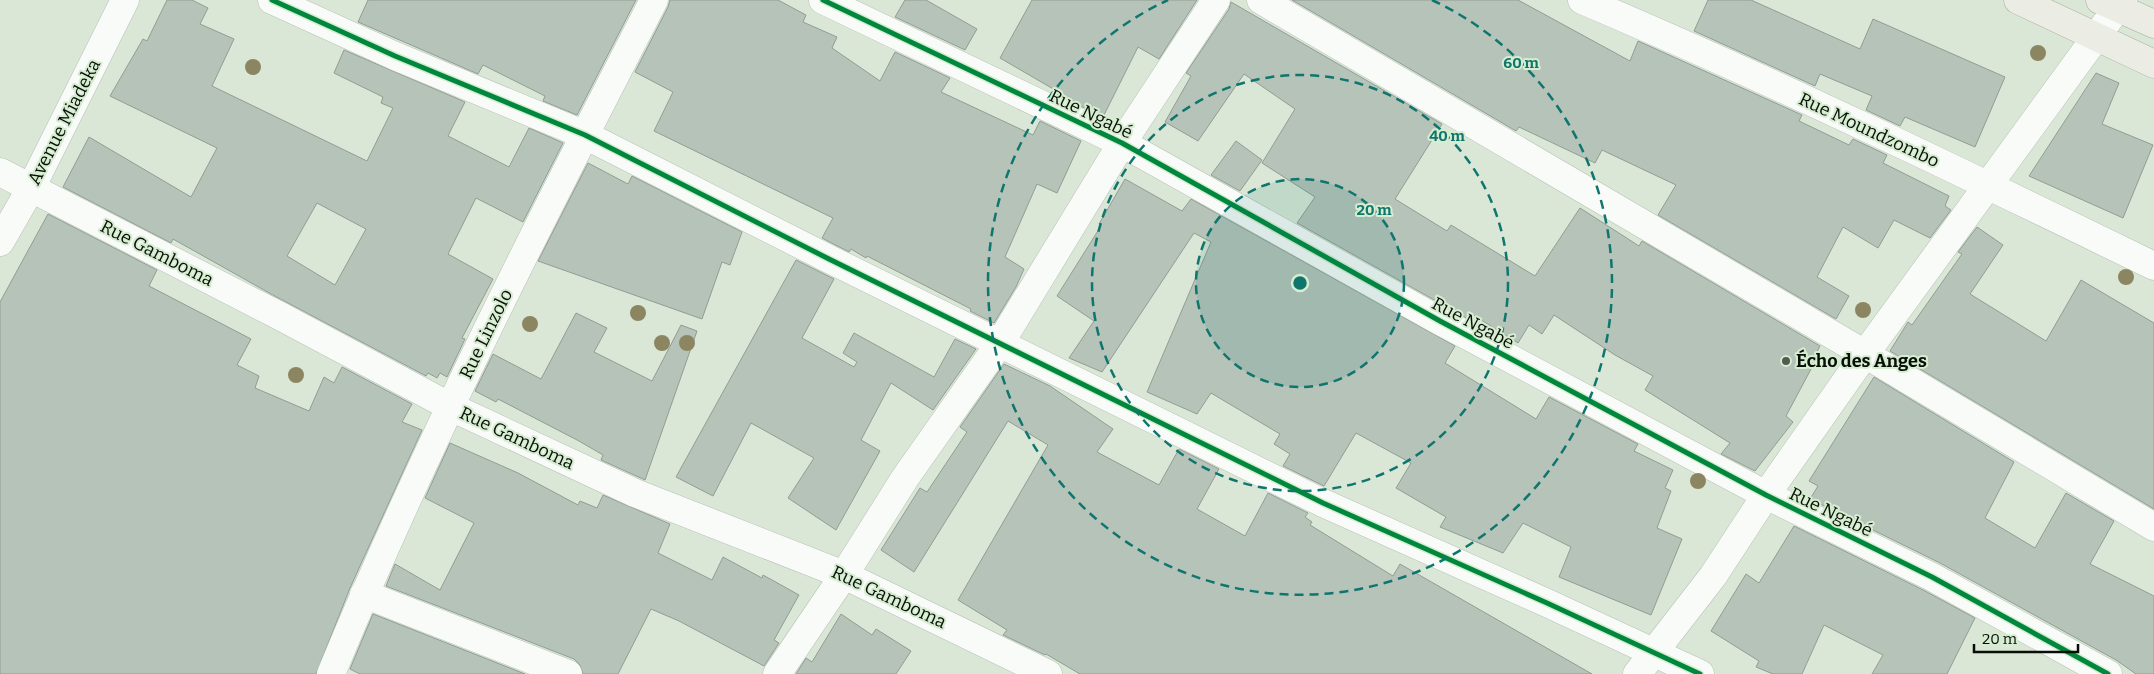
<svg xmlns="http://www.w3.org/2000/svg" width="2154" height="674" font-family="Bitter,serif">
<rect width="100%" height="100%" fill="#dae7d7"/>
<!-- building -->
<path fill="#b6c3b9" stroke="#919d93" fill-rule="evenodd" d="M167 0H192L208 8 200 24 234 39 212 86 367 161 393 108 381 103 383 97 334 73 344 50 465 102 448 136 509 167 529 128 563 143 523 222 476 198 448 254 493 279 462 338 465 339 447 377 440 373 437 378 428 373 426 376 271 294 173 239 171 243 63 187 89 137 191 197 217 148 110 96 143 39 147 41ZM317 203 366 229 335 285 287 256Z
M368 0H636L577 115 543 101 545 96 483 65 478 74 358 22Z
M670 0H778L806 15 803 22 837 37 832 48 880 81 895 52 950 78 941 92 1033 135 1040 121 1081 141 1057 193 1037 184 1005 257 1024 269 1016 287 994 323 970 311 971 309 867 256 866 258 851 249 849 252 822 238 833 218 654 131 673 92 635 72 668 7Z
M905 0H926L977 29 965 50 895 17Z
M1032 0H1197L1159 59 1138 47 1103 117 1054 93 1055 90 1000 58Z
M1292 0H1518L1630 61 1638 41 1802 115 1799 121 1849 145 1853 139 1887 155 1883 163 1949 196 1945 206 1951 210 1930 238 1894 220 1878 248 1843 227 1817 277 1849 296 1836 319 1658 215 1676 185 1602 150 1595 163 1519 127 1516 131Z
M1708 0H1751L1860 49 1873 19 2005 77 1975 147 1905 117 1900 126 1866 110 1872 96 1820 74 1815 86 1694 31Z
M1231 2 1442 124 1395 199 1447 231 1451 225 1535 276 1580 208 1639 246 1642 241 1820 346 1816 354 1818 356 1786 416 1793 422 1755 471 1721 454 1730 443 1645 390 1653 376 1615 355 1554 315 1542 334 1529 325 1518 343 1473 315 1470 320 1297 223 1315 197 1262 163 1295 109 1244 74 1198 141 1165 122 1191 76 1186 73 1229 9Z
M2096 73 2119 83 2102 124 2153 145 2123 218 2029 176Z
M1236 141 1262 160 1240 191 1211 175Z
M588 163 628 184 632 176 742 232 730 265 722 262 702 319 538 261Z
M1125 179 1182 211 1191 199 1455 346 1445 363 1536 419 1549 397 1638 444 1634 451 1673 470 1665 488 1671 491 1657 528 1682 539 1651 615 1559 577 1571 547 1523 523 1503 553 1440 527 1446 517 1396 488 1411 463 1356 433 1324 486 1283 466 1290 454 1274 444 1280 434 1211 393 1197 414 1147 392 1211 242 1194 233 1102 372 1069 358 1094 321 1057 296 1101 226 1099 224Z
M48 214 157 270 149 286 251 339 237 365 259 376 255 388 309 411 324 377 334 383 342 367 412 404 402 422 422 430 350 588 316 674H0V302Z
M1977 227 2003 245 1970 294 2046 341 2081 280 2154 323V509L1890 351 1908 322 1912 325 1962 254 1958 252Z
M796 260 834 279 802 338 854 367 857 362 843 353 854 333 934 377 955 339 976 349 933 410 891 383 861 440 880 451 836 530 788 498 814 458 751 423 713 496 676 477Z
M576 313 607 328 594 352 652 381 681 325 697 331 645 480 601 460 603 455 579 441 498 399 496 402 475 391 493 354 541 379Z
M1004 364 1050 386 1113 429 1097 452 1159 485 1179 449 1219 469 1197 509 1245 536 1268 493 1308 513 1305 517 1312 522 1310 525 1393 576 1400 564 1592 674H1080L1046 654 1045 655 1003 635 1007 630 958 600 1048 445 1008 421 914 572 881 550 920 488 927 492 967 432 960 427Z
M1874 377 2014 462 1985 518 2035 548 2066 493 2114 521 2090 564 2154 596V674H2136L2116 660 1940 563 1810 499 1818 486 1809 481Z
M450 443 518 473 578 505 580 501 597 508 603 495 670 524 658 553 712 580 723 557 762 578 763 575 799 595 774 640 779 643 764 666 679 621 651 609 618 674H583L580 665 574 659 386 586 395 564 440 590 474 523 425 498Z
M1794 526 1925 591 1975 618 1947 674H1872L1883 655 1824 625 1802 674H1773L1756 667 1759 661 1711 631 1746 574 1759 583Z
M373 614 525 674H360L350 669Z
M841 614 872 635 876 629 911 651 896 674H796L806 658 812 662Z"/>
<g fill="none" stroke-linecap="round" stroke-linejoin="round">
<!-- street casing -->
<g stroke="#b8c2b5" stroke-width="29">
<path id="street" d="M272 0 395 56 585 135 829 259 1323 503 1547 603 1700 674
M823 0 1122 143 1440 321 1766 495 1932 577 2108 674
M1261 0 1865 354 2154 527
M1582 0C1776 82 1965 174 2154 266
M0 172 278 315 451 407 635 493 844 575 1048 674
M0 242 31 188 125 0
M364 594 568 674
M331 674C426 444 540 221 654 0
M777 674 844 575 905 478 1000 343 1122 143 1216 0
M1637 674 1713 576 1766 495 1865 354 2123 0"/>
</g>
<!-- primary casing -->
<g stroke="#a5ac99" stroke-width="29">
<path id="primary" d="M2018 0 2154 64
M2100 0 2154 24"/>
</g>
<!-- street -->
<use href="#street" stroke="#f9fbf9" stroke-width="28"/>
<!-- primary -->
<use href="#primary" stroke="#ebede5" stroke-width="28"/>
<!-- cycleway casing -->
<g stroke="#d6edd1" stroke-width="8">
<path id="cycleway" d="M272 0 395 56 585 135 829 259 1323 503 1547 603 1700 674
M823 0 1122 143 1440 321 1766 495 1932 577 2108 674"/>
</g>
<!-- cycleway -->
<use href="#cycleway" stroke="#00873e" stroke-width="5"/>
</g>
<!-- trees -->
<g fill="#8c8561">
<circle cx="2038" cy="53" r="8"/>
<circle cx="253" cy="67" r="8"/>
<circle cx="2126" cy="277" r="8"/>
<circle cx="1863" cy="310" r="8"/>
<circle cx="638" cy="313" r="8"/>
<circle cx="530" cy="324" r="8"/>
<circle cx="662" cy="343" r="8"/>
<circle cx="687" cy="343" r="8"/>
<circle cx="296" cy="375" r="8"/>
<circle cx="1698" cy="481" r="8"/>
</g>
<!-- distance rings -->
<circle cx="1300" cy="283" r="104" fill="#0f766e" fill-opacity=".12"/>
<g fill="none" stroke="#0f766e" stroke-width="2.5" stroke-dasharray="9 6">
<circle cx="1300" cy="283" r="104"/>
<circle cx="1300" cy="283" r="208"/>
<path d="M1432 0A312 312 0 1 1 1168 0"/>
</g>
<!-- markers -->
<circle fill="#525b50" stroke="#d6edd1" stroke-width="2" cx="1786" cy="361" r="5"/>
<g text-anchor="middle" stroke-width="4" stroke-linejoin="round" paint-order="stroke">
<!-- street labels -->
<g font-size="18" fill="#080f07" stroke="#d6edd1">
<text transform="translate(1091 114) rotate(26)" y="6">Rue Ngabé</text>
<text transform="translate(64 122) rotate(-63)" y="6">Avenue Miadeka</text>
<text transform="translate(1869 130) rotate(25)" y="6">Rue Moundzombo</text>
<text transform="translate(157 253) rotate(27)" y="6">Rue Gamboma</text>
<text transform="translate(1473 323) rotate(28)" y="6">Rue Ngabé</text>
<text transform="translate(486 334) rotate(-64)" y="6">Rue Linzolo</text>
<text transform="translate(517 438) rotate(25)" y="6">Rue Gamboma</text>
<text transform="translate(1831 512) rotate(26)" y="6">Rue Ngabé</text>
<text transform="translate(889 597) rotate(25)" y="6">Rue Gamboma</text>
</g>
<!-- poi labels -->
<g font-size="18" font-weight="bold" fill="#080f07" stroke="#d6edd1" text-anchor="start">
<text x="1796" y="367">Écho des Anges</text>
</g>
</g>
<circle cx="1300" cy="283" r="8" fill="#0f766e" stroke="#d6edd1" stroke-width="2.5"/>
<g font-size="15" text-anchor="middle" font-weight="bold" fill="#0f766e" stroke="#d6edd1" stroke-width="4" stroke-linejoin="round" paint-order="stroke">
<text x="1521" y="68">60 m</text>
<text x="1447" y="141">40 m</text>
<text x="1374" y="215">20 m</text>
</g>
<!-- scale -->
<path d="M1974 644v8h104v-8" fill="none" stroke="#080f07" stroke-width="2.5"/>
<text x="1982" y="644" font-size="15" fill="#080f07" stroke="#d6edd1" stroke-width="4" paint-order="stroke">20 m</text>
</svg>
